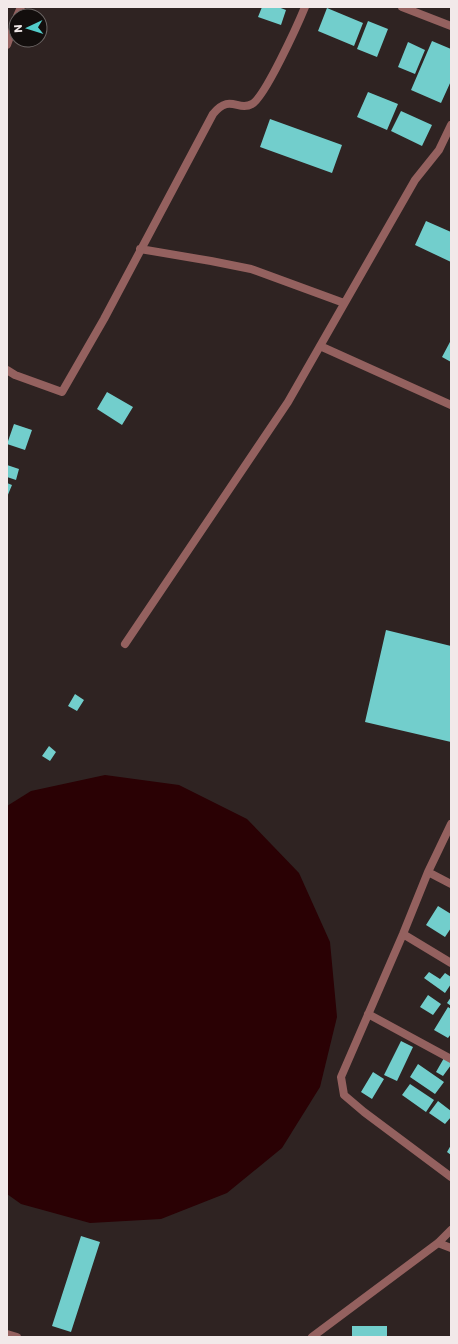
<svg xmlns="http://www.w3.org/2000/svg" width="458" height="1344" font-family="Poppins,sans-serif">
<rect width="100%" height="100%" fill="#2f2322"/>
<!-- water -->
<path fill="#2a0104" d="M105 775 179 785 247 819 299 873 330 942 337 1017 320 1087 282 1148 227 1193 161 1219 90 1223 21 1204 7 1194V806L31 791Z"/>
<!-- building -->
<path fill="#72cecc" d="M262 7H278L286 10 281 25 258 17Z
M327 8 363 23 354 46 318 31Z
M368 21 388 29 377 57 357 49Z
M432 41 451 49V81L441 103 411 90Z
M408 42 425 50 415 74 398 67Z
M368 92 398 104 387 130 357 117Z
M401 111 432 125 422 146 391 131Z
M270 119 342 145 332 173 260 147Z
M426 221 451 232V262L415 245Z
M451 340V362L442 357Z
M107 392 133 407 122 425 97 409Z
M14 424 32 430 25 450 7 444Z
M7 465 19 469 16 480 7 477Z
M7 483 12 485 7 497Z
M386 630 451 646V742L365 722Z
M75 694 84 700 77 711 68 706Z
M49 746 56 752 50 761 42 756Z
M438 906 451 914V928L445 937 426 925Z
M429 972 440 979 445 973 451 977V984L445 993 424 978Z
M428 995 441 1004 433 1015 420 1007Z
M451 997V1006L447 1003Z
M448 1007 451 1009V1034L448 1038 434 1030Z
M401 1041 413 1047 397 1081 384 1075Z
M444 1058 451 1063V1065L443 1076 436 1072Z
M418 1064 444 1082 435 1094 410 1077Z
M373 1072 384 1079 372 1099 361 1092Z
M410 1084 434 1100 426 1112 402 1095Z
M438 1101 451 1111V1117L445 1124 429 1113Z
M451 1145V1155L447 1152Z
M81 1236 100 1242 71 1332 52 1326Z
M352 1326H387V1337H352Z"/>
<g fill="none" stroke-linecap="round" stroke-linejoin="round">
<!-- minor -->
<path stroke="#94615f" stroke-width="8" d="M402 7 451 26
M17 16 21 7
M7 45 16 20
M140 249 211 261 251 269 344 303
M320 346 451 405
M7 370 15 375 62 392 104 319 213 114C230 93 238 112 252 104 265 97 298 24 305 7
M125 644 288 402 415 180 439 150 451 125
M451 824 428 872 403 934 341 1077 344 1095 364 1112 451 1177
M428 872 451 884
M403 934 451 963
M368 1014 451 1059
M438 1243 451 1248
M7 1334 17 1337
M312 1337 438 1243 451 1230"/>
</g>
<!-- border -->
<rect width="458" height="1344" fill="none" stroke="#f2e9e9" stroke-width="16"/>
<!-- north arrow -->
<g transform="translate(28 28) rotate(266)"><circle r="19" fill="#130e0d" stroke="#6c6665"/>
<path d="M0-3L7 15L0 10L-7 15Z" fill="#53cdcb"/>
<text y="-6" font-size="11" font-weight="bold" text-anchor="middle" fill="#f2e9e9">N</text>
</g>
</svg>
